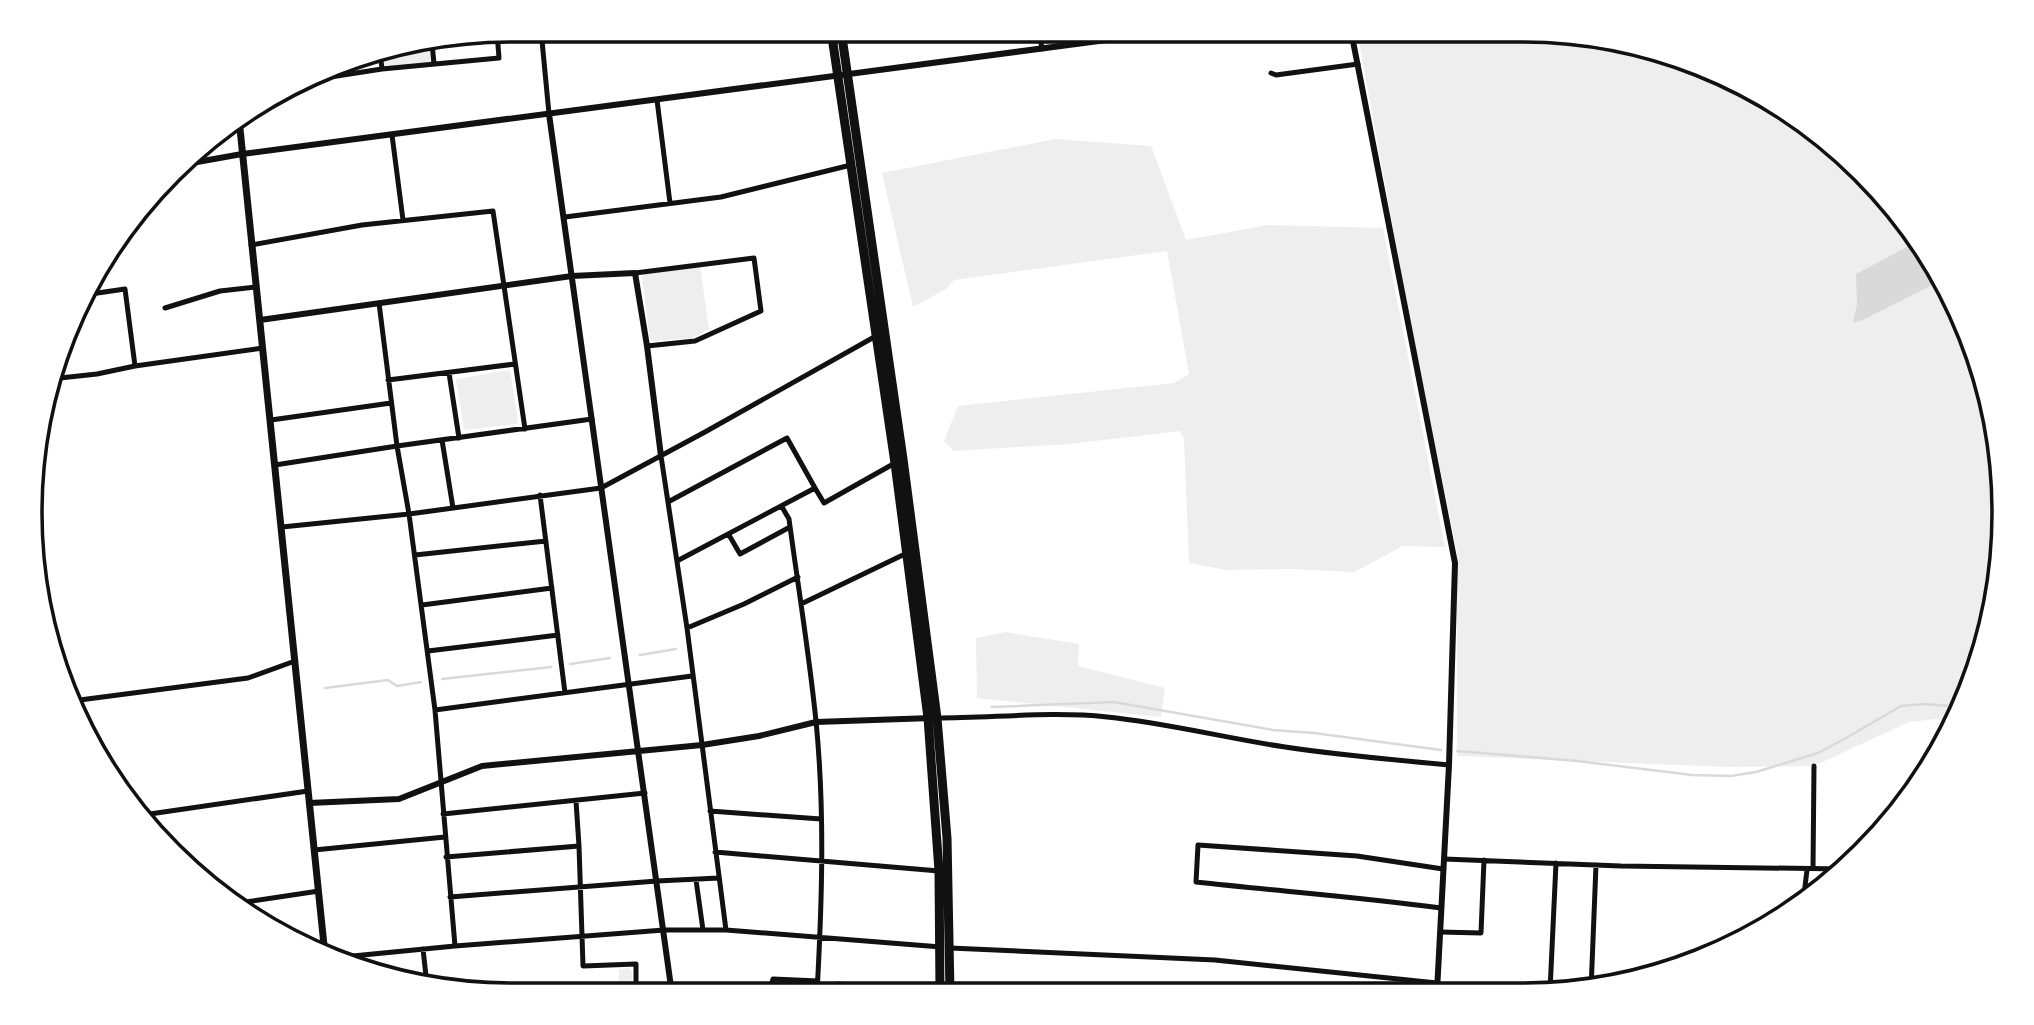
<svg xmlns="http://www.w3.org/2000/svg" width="2034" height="1025" font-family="'PT Sans Narrow',sans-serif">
<rect width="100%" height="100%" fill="#fff"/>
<!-- green -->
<path fill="#eee" d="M1357 31H1553L1646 46 1735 79 1815 129 1884 194 1942 276 1978 357 2000 449 2003 544 1988 637 1955 724 1936 719 1909 722 1814 766 1727 767 1457 756V552L1413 336Z
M432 43 434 64 382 69 380 52Z
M1055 139 1151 146 1186 240 1268 225 1383 228 1445 547 1403 546 1354 572 1292 569 1226 570 1189 563 1184 439 1180 431 1069 444 954 451 944 441 958 406 1174 383 1189 374 1167 251 954 280 946 289 913 307 882 173Z
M700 267 709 329 693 338 653 341 650 339 642 277 645 274Z
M510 370 518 421 516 424 464 430 456 379Z
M1006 632 1079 644 1078 666 1165 688 1161 717 977 698 976 638Z
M629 968 632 971 633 994H619V969Z"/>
<!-- water -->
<path fill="#d9d9d9" d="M1918 241 1942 277 1934 284 1865 319 1853 323 1857 304 1856 274Z"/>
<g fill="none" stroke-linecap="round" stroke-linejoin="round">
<!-- stream -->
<path stroke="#d9d9d9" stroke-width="2.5" d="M640 655 676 649
M570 664 610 658
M442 679 551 667
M325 688 388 680 397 686 421 682
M992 707 1114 702 1273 730 1314 733 1441 750
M1457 751 1577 761 1692 775 1731 776 1756 772 1818 753 1846 738 1901 706 1924 704 1962 707"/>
<!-- minor -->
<path stroke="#111" stroke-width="5" d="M541 30 549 114
M1039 30 1042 49
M432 43 434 64
M380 52 382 69
M1271 73 1276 75 1358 64
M311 80 382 69 499 58 497 32
M657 100 670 203
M392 135 403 220
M565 217 721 197 851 165
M251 245 362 225 493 211 525 429
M635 273 754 258 761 311 695 341 647 346
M84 295 125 289 135 366
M379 303 397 446 409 514 435 710 455 946
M165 308 220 291 256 287
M449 373 459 438
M51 379 97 374 135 366 263 348
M388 380 515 364
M271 420 391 403
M442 440 453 508
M661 456 687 628 726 930
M275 465 397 446 592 419
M540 495 565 693
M668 502 787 438 815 488
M782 507 789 519C798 586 809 653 816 721 825 812 822 902 817 993
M282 527 409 514 601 488 705 432 876 336
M729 535 740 554 790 527
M415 555 546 541
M677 561 815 488 824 503 895 463
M801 604 907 553
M422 605 552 588
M687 628 744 604 798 577
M428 651 558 635
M72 701 248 678 295 661
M435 710 692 676
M937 718C994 718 1051 711 1107 717 1167 723 1225 738 1285 747 1339 755 1394 760 1449 765
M576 801 579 846
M710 811 821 819
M443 814 645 793
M143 815 308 791
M314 850 445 837
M715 852 939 871
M446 857 579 846 583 966 636 964V994
M1444 859 1621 866 1843 869
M1813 869 1814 766
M696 880 703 930
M450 897 657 881 719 878
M239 903 319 891
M1803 903 1807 870
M1441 908C1360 897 1278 891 1196 882L1198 845 1357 856 1443 869
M1440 932 1481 933 1484 860
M950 948 1215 960 1437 983
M423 949 427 985
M332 958 455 946 664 930H726L941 947
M671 989 747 993
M1591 990 1596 865
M1550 991 1556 863
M769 993 773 979 818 981
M836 993 837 984 940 990"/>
<!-- tertiary -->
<path stroke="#111" stroke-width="6" d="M1351 31 1455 563 1449 765 1437 991
M549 114 672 994
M186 164 242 154 1182 30
M260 320 572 276 635 273 647 346 661 456
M309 803 399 799 482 766 702 745 759 736 816 722 932 718"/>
<!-- secondary -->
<path stroke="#111" stroke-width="7" d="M239 119 325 955"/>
<!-- trunk -->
<path stroke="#111" stroke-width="9" d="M831 30 895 463 928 718 939 871 940 993
M841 30 903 459 937 718 947 838 950 993"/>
</g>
<!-- crop -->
<path d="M0 0H2034V1025H0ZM512 42H1522A470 470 0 0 1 1992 512V513A470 470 0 0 1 1522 983H512A470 470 0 0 1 42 513V512A470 470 0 0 1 512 42Z" fill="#fff" fill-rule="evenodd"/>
<path fill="none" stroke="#111" stroke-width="3.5" d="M512 42H1522A470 470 0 0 1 1992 512V513A470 470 0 0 1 1522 983H512A470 470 0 0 1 42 513V512A470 470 0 0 1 512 42Z"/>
</svg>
